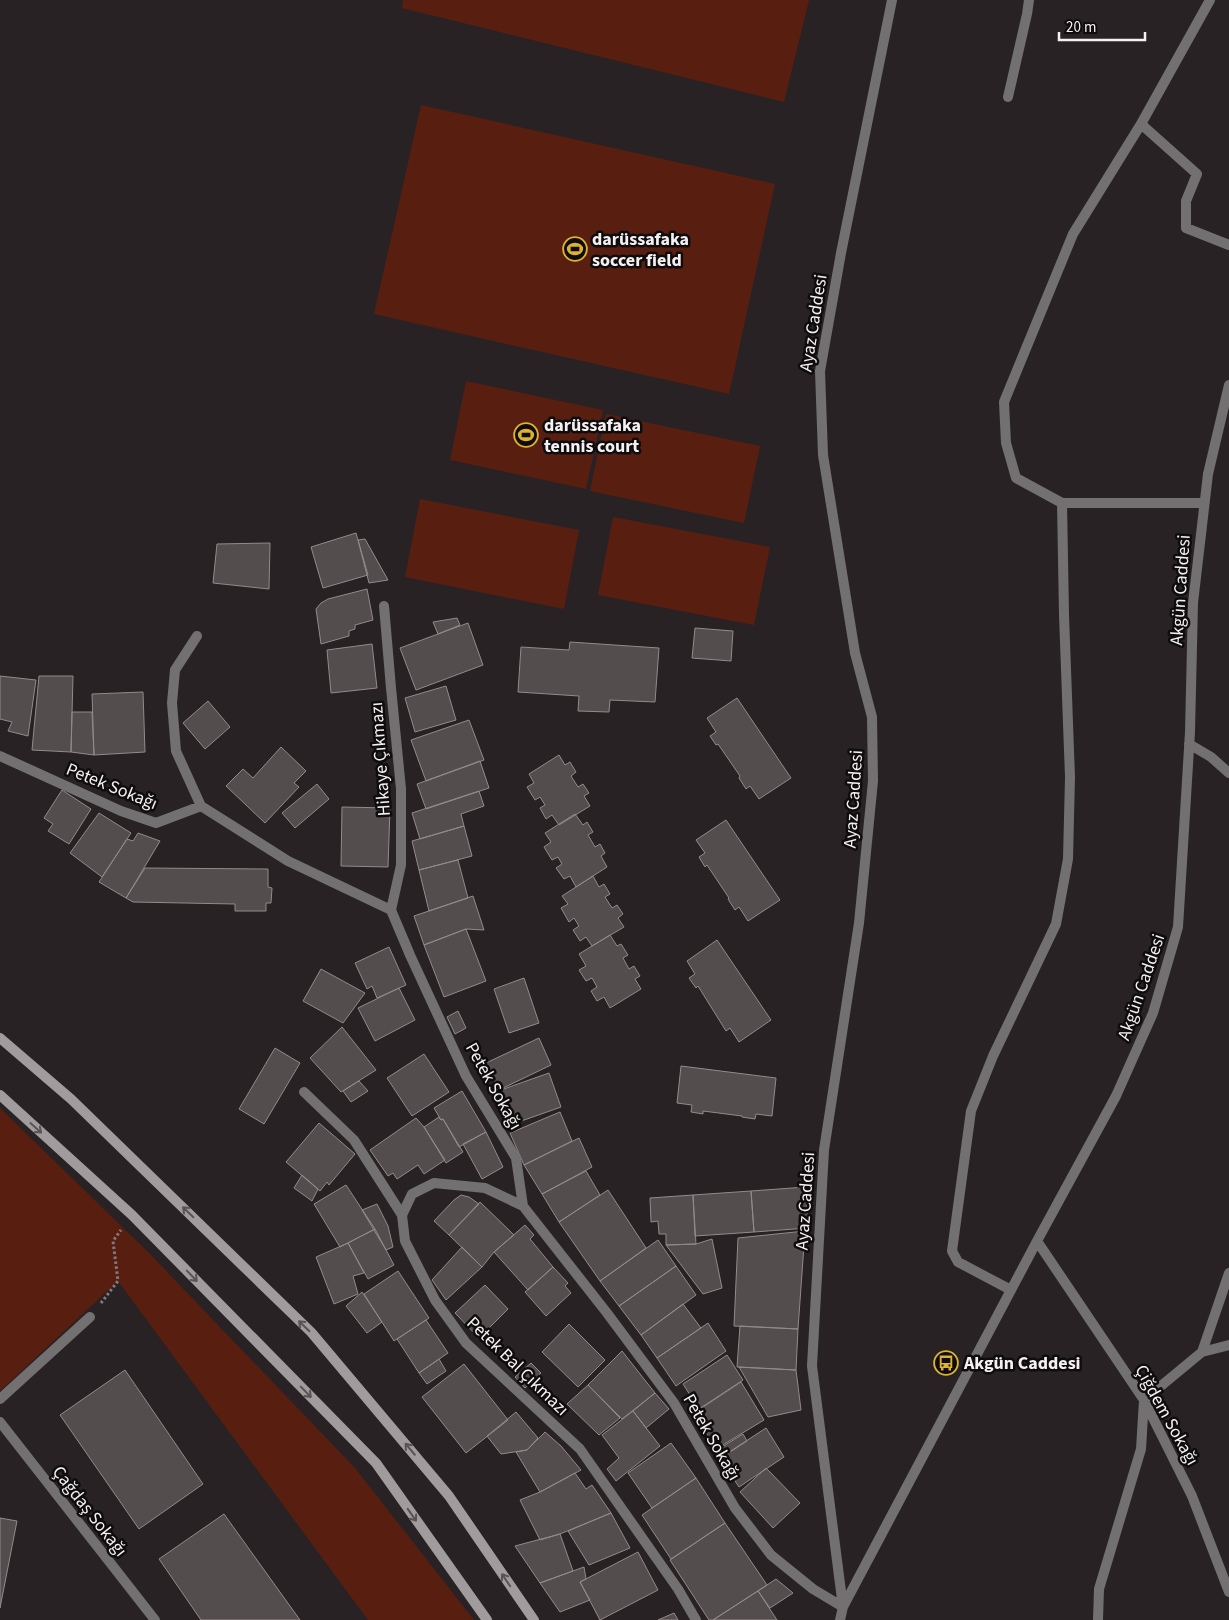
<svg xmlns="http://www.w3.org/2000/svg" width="1229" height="1620" font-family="'Source Sans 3',sans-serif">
<rect width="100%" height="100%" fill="#282224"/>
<!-- green -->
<path fill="#581f11" d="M403 0H809L784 102 402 8Z
M421 105 775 184 729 394 374 314Z
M466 381 603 410 586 489 450 460Z
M606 414 760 446 744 523 590 491Z
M420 499 579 530 564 609 405 577Z
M613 517 770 547 754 625 598 595Z
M0 1108 150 1254 355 1468 474 1620H368L118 1281 0 1391Z"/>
<!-- building -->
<path fill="#544d4d" stroke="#938b8b" d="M356 533 368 575 323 588 311 547Z
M365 539 388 580 369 583 358 540Z
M270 543 269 589 213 583 217 544Z
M367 589 373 620 355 625V629L349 631V636L321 644 316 609 321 603 328 599Z
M457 618 460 625 438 634 433 622Z
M468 623 483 665 416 690 400 648Z
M695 628 733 631 731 661 692 658Z
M570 642 659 648 655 702 610 700 609 712 578 711 579 696 518 692 521 647 569 650Z
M372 644 377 688 331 693 327 650Z
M0 676 36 680 28 736 8 731 12 722 0 719Z
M39 676H73L71 752 32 750Z
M446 686 456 720 415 732 405 698Z
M143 692 145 752 94 755 92 694Z
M737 698 791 778 759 799 750 786 746 789 739 778 740 776 718 744 716 745 710 736 716 732 707 718Z
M208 701 230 727 205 749 183 723Z
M72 712H92L94 755 71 752Z
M469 720 484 760 426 781 411 740Z
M281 747 306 771 294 783 299 787 265 823 226 786 243 769 253 778Z
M559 755 565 765 570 762 576 772 571 776 578 787 583 784 589 793 584 796 590 806 559 825 552 815 546 819 540 808 545 805 540 797 535 800 527 787 534 783 529 774Z
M480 761 489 788 426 809 417 784Z
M317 784 329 799 295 828 282 813Z
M62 790 91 809 69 844 48 831 53 824 44 818Z
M479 791 484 806 461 814 464 826 420 839 412 813Z
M342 807 390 808 388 867 341 866Z
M99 813 131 833 102 877 70 853Z
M575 814 583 825 587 822 593 832 588 835 595 847 600 844 605 853 601 856 607 867 576 887 570 876 564 879 556 868 562 864 558 857 552 860 544 847 551 842 545 833Z
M726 820 780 900 748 921 739 907 735 910 728 899 729 898 707 865 705 867 699 857 705 853 696 840Z
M464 826 472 856 419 870 412 841Z
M138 833 160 841 126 898 99 882 127 839 133 841Z
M458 860 468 898 429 911 419 870Z
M145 868 268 869V887L272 888 271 903H266V911H235V904L133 902 126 898Z
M593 876 599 887 604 884 610 894 605 897 612 908 617 905 623 914 618 918 624 927 592 946 586 937 580 941 573 930 579 926 574 918 569 922 561 908 568 904 562 896Z
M473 896 484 930 466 929 424 945 414 916Z
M466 929 486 981 444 997 424 945Z
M610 935 617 946 621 944 628 955 623 958 629 969 634 966 640 976 635 979 641 989 610 1008 604 997 597 1001 591 991 597 987 592 978 586 981 579 970 586 966 579 954Z
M717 940 771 1020 739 1042 730 1028 726 1031 698 986 696 988 689 978 695 974 687 961Z
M389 947 406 985 377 998 372 986 367 989 355 963Z
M321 969 365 993 343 1023 303 1001Z
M524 978 539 1023 509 1033 494 989Z
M399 988 415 1020 375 1041 358 1008Z
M458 1011 466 1028 455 1034 447 1017Z
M342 1027 376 1070 341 1092 310 1058Z
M539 1038 551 1065 499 1090 486 1063Z
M275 1048 300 1063 264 1124 239 1109Z
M424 1054 449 1092 412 1116 387 1078Z
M681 1066 776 1078 772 1116 756 1114 755 1119 742 1117V1116L703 1111V1114L691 1112 692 1105 677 1103Z
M549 1073 561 1107 510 1125 498 1091Z
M359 1081 368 1091 351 1102 343 1091Z
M462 1091 486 1132 459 1147 443 1119 441 1120 434 1108Z
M560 1112 572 1141 524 1165 510 1133Z
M439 1117 441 1120 443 1119 463 1152 446 1163 424 1127Z
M416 1118 424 1127 445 1160 424 1174 418 1165 397 1179 393 1173 388 1176 370 1150Z
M319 1123 355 1154 329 1185 327 1182 320 1191 286 1162Z
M486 1132 503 1167 482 1179 463 1144Z
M579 1138 592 1167 542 1194 524 1165Z
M586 1171 600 1195 559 1222 542 1194Z
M302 1175 318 1189 312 1201 294 1188Z
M346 1185 375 1229 340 1247 314 1204Z
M806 1187 808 1228 754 1232 751 1191Z
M608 1190 646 1248 600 1281 559 1222Z
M751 1191 754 1232 695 1236 693 1195Z
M461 1195 469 1197 479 1204 449 1235 434 1221 454 1200Z
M693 1195 696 1244 666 1245V1234H659L658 1221 651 1222 650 1198Z
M480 1202 514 1235 494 1252 482 1267 449 1235Z
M377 1204 388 1226 393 1247 386 1250 362 1210Z
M525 1225 534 1235 530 1239 553 1267 528 1290 494 1252Z
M375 1229 394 1265 368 1279 348 1243Z
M805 1231 798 1329 734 1326 738 1238Z
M712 1239 722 1288 703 1294 666 1245 696 1244Z
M658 1240 676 1266 619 1306 600 1281Z
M348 1243 364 1273 353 1276 358 1294 334 1304 316 1257Z
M462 1247 482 1267 446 1300 432 1280Z
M676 1266 696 1295 641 1335 619 1306Z
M553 1267 568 1283 565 1286 571 1293 546 1316 525 1292Z
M398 1271 429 1318 394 1341 364 1294Z
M485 1285 508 1309 479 1338 455 1313Z
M362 1292 382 1322 367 1333 346 1306Z
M683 1304 701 1328 657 1358 641 1335Z
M426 1320 448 1353 419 1373 397 1339Z
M708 1323 726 1351 676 1386 657 1358Z
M569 1324 605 1360 578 1387 542 1352Z
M740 1326 798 1329 796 1370 737 1367Z
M622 1351 655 1393 622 1419 588 1385Z
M727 1355 743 1380 699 1409 683 1384Z
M439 1359 446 1371 427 1384 419 1373Z
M531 1363 541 1373 525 1388 515 1377Z
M464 1364 508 1420 466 1453 422 1397Z
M739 1367 796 1370 801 1410 768 1417Z
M125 1370 203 1484 139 1529 60 1415Z
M741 1382 764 1420 716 1449 694 1413Z
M588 1385 620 1418 599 1435 567 1404Z
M655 1393 669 1409 646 1428 633 1411Z
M633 1411 660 1446 616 1481 607 1469 619 1458 602 1435Z
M516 1412 538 1438 527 1450 501 1454 487 1436Z
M766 1428 784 1457 739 1487 720 1458Z
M545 1432 561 1446 581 1470 540 1492 516 1452 527 1450Z
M743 1434 747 1441 727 1454 722 1447Z
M671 1443 696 1478 652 1508 628 1473Z
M766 1468 800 1503 773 1528 740 1492Z
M575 1473 586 1489 592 1485 611 1513 560 1534 540 1540 520 1500 540 1492Z
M696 1478 725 1523 671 1559 642 1515Z
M611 1513 630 1548 589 1565 568 1531Z
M224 1514 300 1620H201L159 1559Z
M0 1518 17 1521 0 1608Z
M725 1523 767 1585 713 1620H709L670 1560Z
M560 1534 573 1571 540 1583 515 1546Z
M638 1552 658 1590 600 1620 580 1582Z
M584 1567 586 1579 580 1582 590 1600 560 1612 540 1583Z
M776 1579 793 1593 770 1608 758 1591Z
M758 1591 777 1620H713Z
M674 1613 678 1620H658Z"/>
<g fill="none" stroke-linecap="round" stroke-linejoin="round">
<!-- path -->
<path stroke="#817c7d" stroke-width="3" stroke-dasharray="2.5 2.5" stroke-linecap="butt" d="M101 1303 118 1281 113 1241 121 1230"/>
<!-- service -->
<path stroke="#737072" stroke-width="10" d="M304 1092 354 1140 402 1215"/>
<!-- minor -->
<path stroke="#737072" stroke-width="10" d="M1008 97 1027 14 1029 0
M1141 124 1197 174 1186 201V228L1229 245
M1204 503H1062L1016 478 1006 443 1004 402 1073 234 1141 124 1210 0
M384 606 391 688 401 789V865L391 910
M197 636 175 670 172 703 176 751 201 806
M1189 744 1211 757 1229 773
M0 756 121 811 156 823 201 806 288 861 391 910 410 955 466 1076 516 1158 523 1206 607 1313 674 1403 735 1508 771 1555 813 1589 843 1607
M523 1206 485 1188 434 1183 412 1194 402 1215 405 1241 435 1300 466 1343 580 1449 678 1589 696 1620
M1037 1241 1144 1400 1192 1496 1229 1592
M1011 1290 958 1262 952 1251 971 1111 993 1056 1056 924 1068 859 1070 777 1064 615 1062 503
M1202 1352 1229 1273
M0 1399 90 1317
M0 1422 155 1620
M843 1607 812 1366 824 1150 859 923 873 781 872 717 855 653 823 455 820 371 841 253 892 0
M840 1620 843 1607 1037 1241 1116 1096 1153 1013 1178 927 1190 732 1193 603 1208 474 1229 385
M1098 1620 1099 1589 1141 1449 1144 1400 1202 1352 1229 1345"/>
<!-- secondary -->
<path stroke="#a09c9e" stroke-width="10" d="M0 1038 71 1099 311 1332 449 1496 534 1620
M0 1095 132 1215 376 1463 487 1620"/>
</g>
<!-- one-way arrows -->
<defs><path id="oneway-shaft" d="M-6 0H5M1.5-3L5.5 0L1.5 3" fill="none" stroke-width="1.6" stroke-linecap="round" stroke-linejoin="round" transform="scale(1.25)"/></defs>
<g stroke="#585456">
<use href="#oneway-shaft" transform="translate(36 1128) rotate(42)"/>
<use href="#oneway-shaft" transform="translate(188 1212) rotate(-136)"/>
<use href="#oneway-shaft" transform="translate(192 1276) rotate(46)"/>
<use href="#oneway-shaft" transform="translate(304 1326) rotate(-136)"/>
<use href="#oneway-shaft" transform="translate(306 1392) rotate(46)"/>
<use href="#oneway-shaft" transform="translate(410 1449) rotate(-130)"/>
<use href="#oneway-shaft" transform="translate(412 1515) rotate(55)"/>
<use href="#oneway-shaft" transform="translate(506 1580) rotate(-124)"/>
</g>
<!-- icons -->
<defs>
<g id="stadium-ring" transform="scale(1.25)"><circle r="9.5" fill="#0f0c0d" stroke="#dbb233" stroke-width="1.5"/><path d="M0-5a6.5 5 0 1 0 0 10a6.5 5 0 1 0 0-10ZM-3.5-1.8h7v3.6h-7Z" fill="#dbb233"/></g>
<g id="bus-ring" transform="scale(1.25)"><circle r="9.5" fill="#0f0c0d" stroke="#dbb233" stroke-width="1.5"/><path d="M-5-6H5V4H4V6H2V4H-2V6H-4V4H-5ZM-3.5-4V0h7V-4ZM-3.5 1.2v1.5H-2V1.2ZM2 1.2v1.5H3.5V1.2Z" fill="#dbb233"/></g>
</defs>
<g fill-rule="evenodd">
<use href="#stadium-ring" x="575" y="249"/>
<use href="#stadium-ring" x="526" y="435"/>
<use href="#bus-ring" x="946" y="1363"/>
</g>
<g text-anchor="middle" stroke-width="5" stroke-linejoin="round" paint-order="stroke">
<!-- poi labels -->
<g font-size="18" font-weight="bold" fill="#f5f1f2" stroke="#0f0c0d" text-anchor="start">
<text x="592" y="245">darüssafaka<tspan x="592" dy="21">soccer field</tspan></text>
<text x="544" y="431">darüssafaka<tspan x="544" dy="21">tennis court</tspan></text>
<text x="964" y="1369">Akgün Caddesi</text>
</g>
<!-- street labels -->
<g font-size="18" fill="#f5f1f2" stroke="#0f0c0d">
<text transform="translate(813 323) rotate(-81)" y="6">Ayaz Caddesi</text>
<text transform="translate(1180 590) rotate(-86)" y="6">Akgün Caddesi</text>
<text transform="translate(380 759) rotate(-94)" y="6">Hikaye Çıkmazı</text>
<text transform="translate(112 786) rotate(22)" y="6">Petek Sokağı</text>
<text transform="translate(853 799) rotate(-86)" y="6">Ayaz Caddesi</text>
<text transform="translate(1141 987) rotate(-71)" y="6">Akgün Caddesi</text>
<text transform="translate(494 1086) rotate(61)" y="6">Petek Sokağı</text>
<text transform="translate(805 1201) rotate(-86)" y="6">Ayaz Caddesi</text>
<text transform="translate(518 1366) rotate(44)" y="6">Petek Bal Çıkmazı</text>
<text transform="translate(1167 1415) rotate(61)" y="6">Çiğdem Sokağı</text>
<text transform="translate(712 1437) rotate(60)" y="6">Petek Sokağı</text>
<text transform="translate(90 1511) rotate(52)" y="6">Çağdaş Sokağı</text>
</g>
</g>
<!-- scale -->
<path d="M1059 32v8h86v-8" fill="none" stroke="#f5f1f2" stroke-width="2.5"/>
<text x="1066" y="32" font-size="15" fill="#f5f1f2" stroke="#0f0c0d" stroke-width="4" paint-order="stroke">20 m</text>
</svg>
